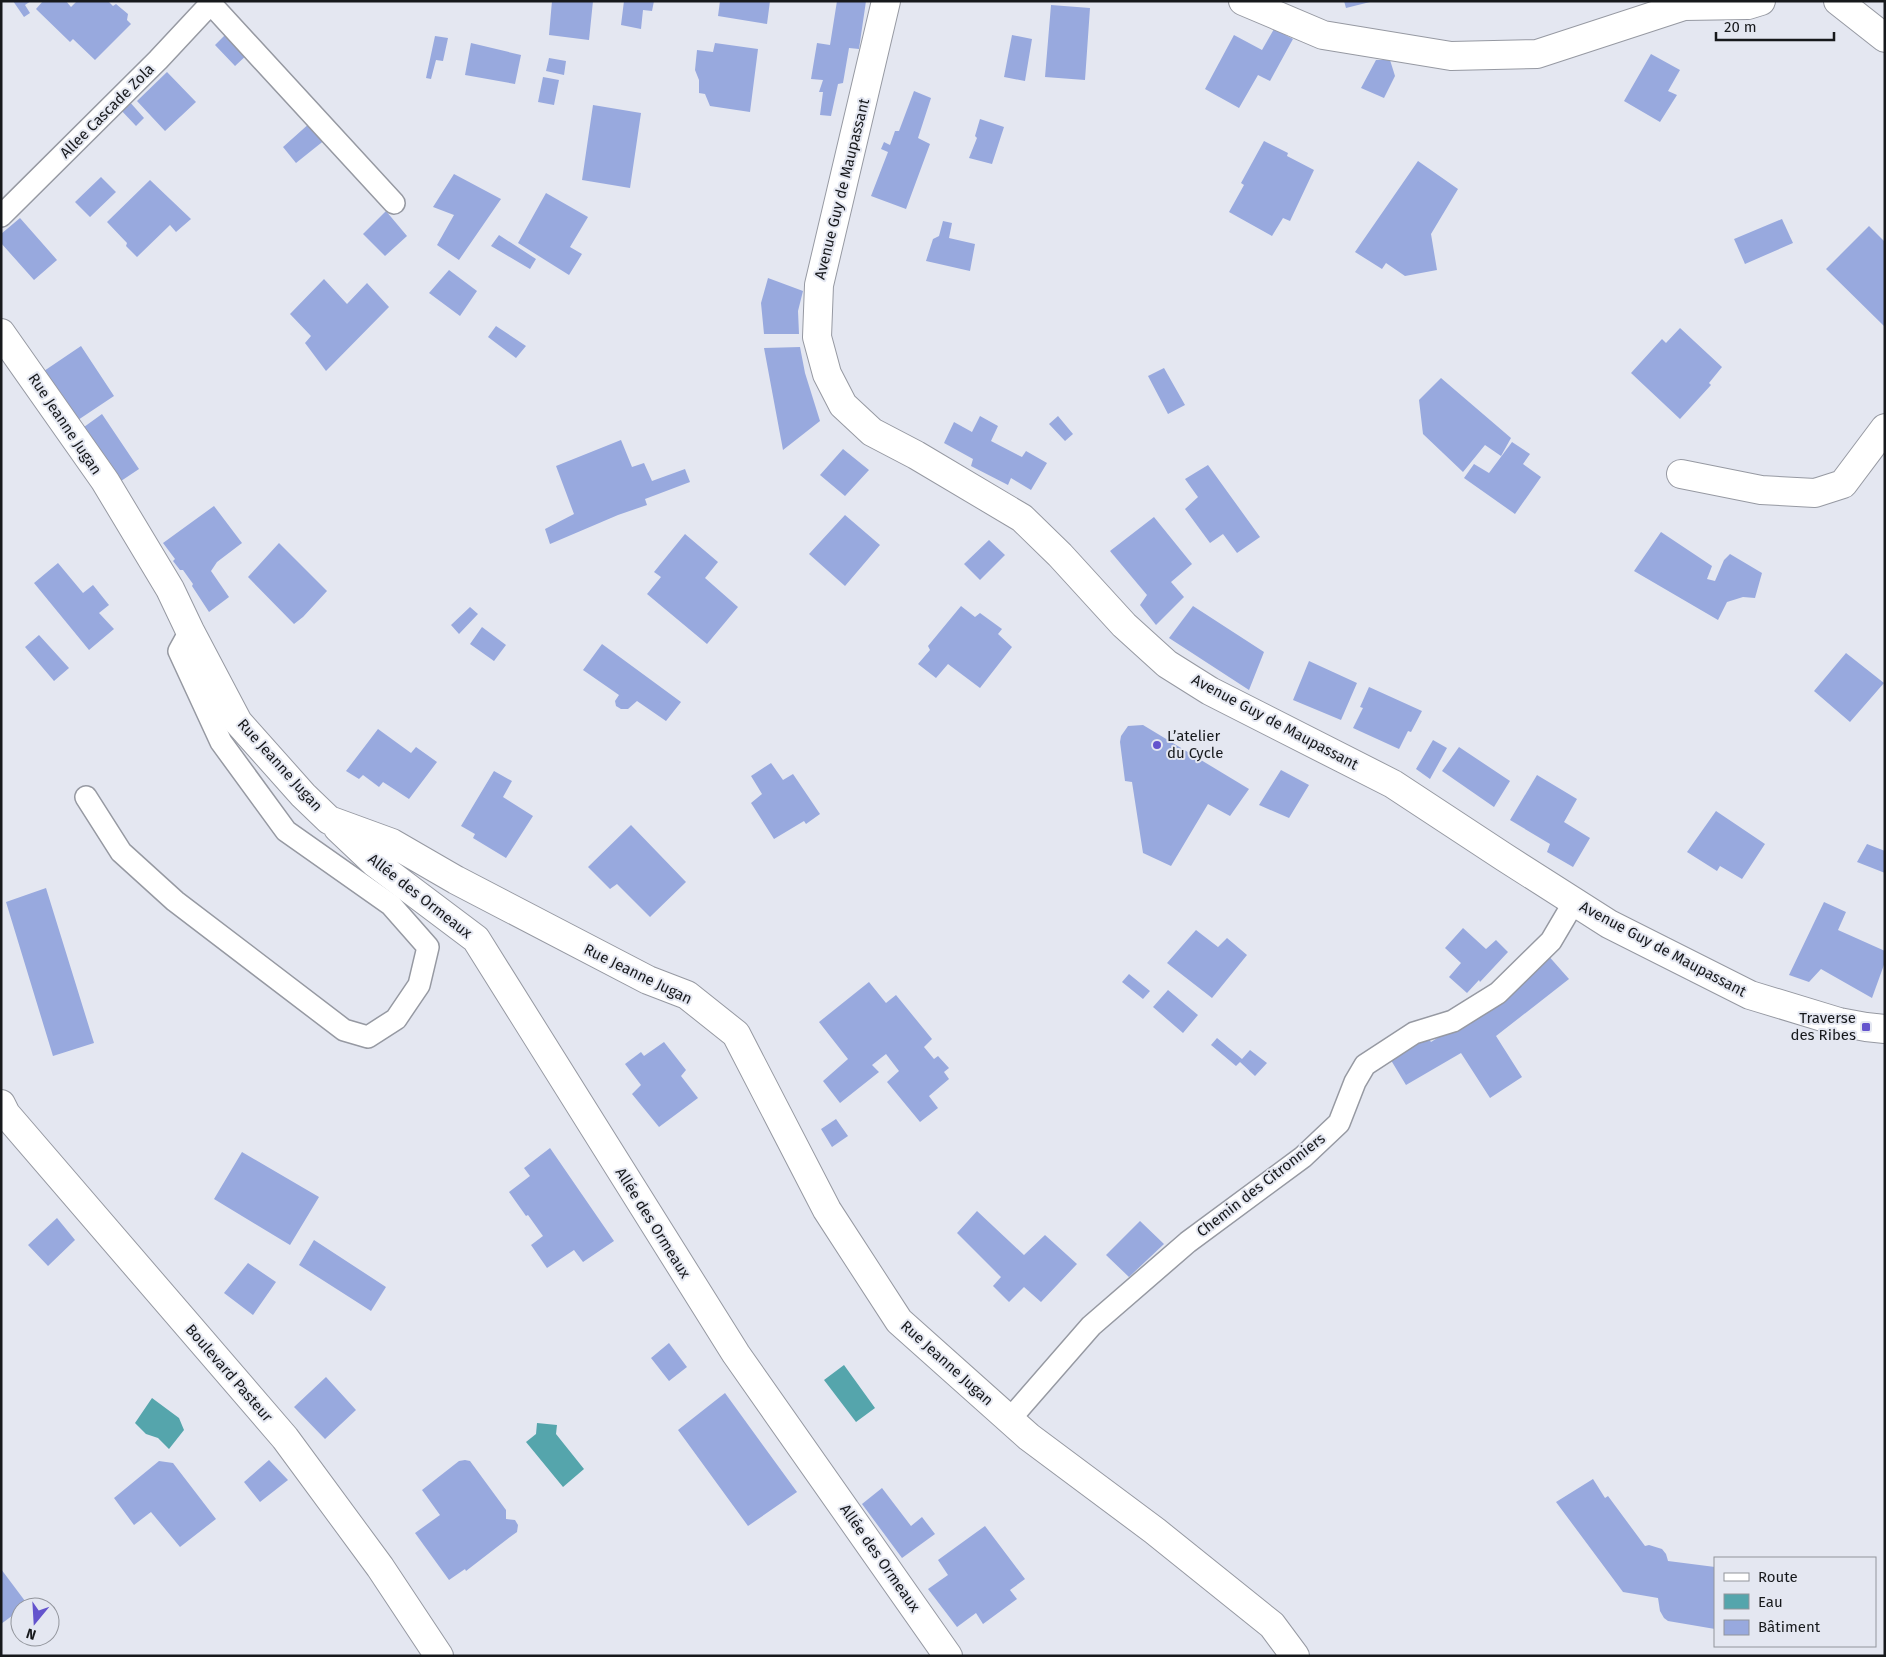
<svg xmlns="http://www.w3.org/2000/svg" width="1886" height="1657" font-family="'Fira Sans',sans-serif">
<rect width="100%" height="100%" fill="#e4e7f1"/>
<!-- water -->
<path fill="#55a5ac" d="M844 1365 875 1408 856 1422 824 1380Z
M152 1398 179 1418 184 1430 169 1449 158 1438 146 1434 135 1423Z
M537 1423 557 1425 556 1434 584 1469 563 1487 526 1442 536 1434Z"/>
<!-- building -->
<path fill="#98a9de" d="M13 1H31L25 5 30 13 24 17Z
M43 1H66L71 7 77 1H108L113 6 116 4 128 14 127 20 131 24 95 60 73 39 70 42 36 9Z
M552 1H593L589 40 549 35Z
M624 1H654L652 11 643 10 641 29 621 25Z
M720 1H770L767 24 718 16Z
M837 1H866L859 49 849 48 843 83 838 84 831 116 820 115 823 92H819L823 80 811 79 817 43 830 45Z
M1344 1H1370V2L1346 8Z
M1051 5 1090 8 1085 80 1045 77Z
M1274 29 1293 39 1270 81 1258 75 1239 108 1205 89 1234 35 1262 50Z
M229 31 249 53 235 66 215 45Z
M1012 35 1032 39 1025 81 1004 77Z
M435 36 448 38 443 61 436 60 431 79 426 78Z
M471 43 521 55 515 84 465 75Z
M715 43 758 49 750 112 710 106 705 94 699 93V80L695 70 697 50 713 52Z
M1651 54 1680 70 1668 91 1677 95 1660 122 1624 101Z
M549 58 566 61 564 75 546 71Z
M1376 60H1390L1395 76 1384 98 1361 88Z
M167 72 196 102 165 131 137 101Z
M543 77 559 80 554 105 538 102Z
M914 91 931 98 918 138 930 144 906 209 871 196 888 152 881 149 884 142 890 145 895 131H899Z
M128 100 144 118 136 126 119 108Z
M593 105 641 113 630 188 582 180Z
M980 119 1004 127 992 164 969 158 977 138 975 136Z
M311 122 326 139 296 163 283 147Z
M1264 141 1288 153 1287 156 1314 170 1290 221 1283 218 1272 236 1229 212 1244 185 1241 183Z
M1418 161 1458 189 1431 234 1437 270 1405 276 1386 263 1382 269 1355 252Z
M454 174 501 199 459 260 437 245 454 215 433 207Z
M101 177 116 192 90 217 75 202Z
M150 180 191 219 176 232 170 225 137 257 126 246 127 243 107 222Z
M546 193 588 217 570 247 582 254 569 275 518 243Z
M386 211 407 236 385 256 363 234Z
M20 218 57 260 34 280 1 243V234Z
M1782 219 1793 243 1745 264 1734 239Z
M943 221 952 223 949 238 975 244 970 271 926 261 933 239 939 236Z
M1869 226 1885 242V327L1826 269Z
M499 235 536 259 530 269 491 246Z
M449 270 477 291 460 316 429 293Z
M768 278 803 291 798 311 799 334H764L761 303Z
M324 279 347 304 367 283 389 307 326 371 305 343 311 336 290 314Z
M496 326 526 346 516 358 488 337Z
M1680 328 1722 367 1709 383 1711 385 1680 419 1631 373 1662 339 1666 343Z
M81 346 114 396 78 420 44 371Z
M800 347 805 373 820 421 783 450 764 348Z
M1164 368 1185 405 1168 414 1148 376Z
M1441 378 1511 438 1501 456 1485 445 1463 472 1423 434 1419 400Z
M102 414 139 469 121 481 84 427Z
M980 416 998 426 991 441 1022 457 1026 451 1047 463 1031 490 1011 478 1008 485 971 466 973 459 944 443 954 422 972 432Z
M1058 416 1073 434 1065 441 1049 424Z
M621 440 632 467 644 463 652 481 685 469 690 482 645 499 647 505 618 515 550 544 545 529 574 514 556 466Z
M1512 442 1530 454 1523 464 1541 477 1515 514 1464 478 1474 464 1489 473Z
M843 449 869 470 845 496 820 475Z
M1208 465 1260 537 1237 553 1223 534 1210 543 1185 509 1198 497 1185 479Z
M214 506 242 543 217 562 211 571 229 597 209 612 192 586 193 584 183 570H180L173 561 175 559 163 543Z
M845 515 880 545 845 586 809 554Z
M1154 517 1192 564 1171 582 1184 597 1156 625 1140 605 1147 595 1110 551Z
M1661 532 1712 566 1707 579 1715 581 1724 560 1730 554 1762 573 1755 598 1743 597 1727 602 1718 620 1634 571Z
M685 534 718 562 705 578 738 607 707 644 647 594 661 577 654 572Z
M989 540 1005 555 980 580 964 564Z
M279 543 327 591 303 617 294 624 248 577Z
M58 563 83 593 93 585 109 605 99 613 114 629 89 650 34 583Z
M961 606 975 617 980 613 1002 629 998 634 1012 647 980 688 948 664 936 678 918 664 930 650 928 646Z
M1193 606 1264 652 1249 690 1169 638Z
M470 607 478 614 459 634 451 625Z
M482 627 506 645 494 661 470 644Z
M39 635 69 668 54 681 25 647Z
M602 644 681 702 666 721 637 701 628 709H621L616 706 615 701 619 695 583 670Z
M1846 653 1884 683 1850 722 1814 691Z
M1309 661 1357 683 1341 720 1293 700Z
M1369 687 1422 711 1411 732 1408 731 1399 749 1353 728 1363 708 1360 707Z
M1143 725 1249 789 1230 816 1208 804 1171 866 1143 853 1132 782 1125 781 1120 742 1121 736 1128 726Z
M378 729 411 753 416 747 437 762 409 799 383 782 379 787 363 775 359 779 346 771Z
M1433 740 1447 748 1430 779 1416 769Z
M1459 747 1510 781 1494 807 1442 771Z
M771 763 783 780 793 774 820 814 806 824 804 821 774 839 751 803 762 794 751 776Z
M1281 770 1309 785 1289 818 1259 805Z
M494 771 512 781 503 797 533 816 506 858 473 838 475 834 461 826Z
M1537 775 1577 799 1564 822 1590 838 1573 867 1547 852 1550 844 1510 820Z
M1716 811 1765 844 1742 879 1720 866 1717 871 1687 852Z
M631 825 686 882 650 917 617 884 610 889 588 867Z
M1867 844 1885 851V873L1857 862Z
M46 888 94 1043 53 1056 6 902Z
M1824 902 1846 912 1838 930 1885 951V962L1872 998 1821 969 1809 982 1789 975Z
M1463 928 1486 949 1496 940 1508 952 1480 982 1479 980 1467 993 1449 977 1461 963 1445 948Z
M1196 930 1218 947 1227 938 1247 955 1212 998 1167 963Z
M1546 953 1569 979 1496 1036 1522 1077 1490 1098 1461 1053 1406 1085 1386 1052 1424 1032 1431 1042 1511 992Z
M1129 974 1150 991 1143 999 1122 982Z
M869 982 886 1003 896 995 932 1039 924 1047 934 1059 938 1056 949 1068 944 1072 949 1079 929 1096 938 1108 920 1122 887 1082 899 1071 886 1054 872 1065 879 1072 840 1103 823 1081 848 1059 819 1022Z
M1168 990 1198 1015 1183 1033 1153 1007Z
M1217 1038 1242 1059 1250 1050 1267 1063 1255 1076 1240 1062 1236 1066 1211 1045Z
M664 1042 686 1070 681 1076 698 1098 659 1127 632 1094 641 1085 625 1064 641 1052 644 1056Z
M836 1119 848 1136 832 1147 821 1129Z
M550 1148 614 1241 583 1262 574 1250 547 1268 531 1245 543 1236 528 1215 526 1216 509 1192 530 1176 524 1168Z
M242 1152 319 1197 290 1245 214 1199Z
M977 1211 1024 1255 1045 1235 1077 1264 1041 1302 1024 1287 1009 1302 993 1286 1001 1277 957 1233Z
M57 1218 75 1240 48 1266 28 1245Z
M1140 1221 1164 1244 1129 1277 1106 1255Z
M314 1240 386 1287 371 1311 299 1265Z
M248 1263 276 1282 253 1315 224 1293Z
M669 1343 687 1367 669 1381 651 1358Z
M326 1377 356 1410 325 1439 294 1407Z
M725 1393 797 1492 748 1526 678 1430Z
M269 1460 288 1480 260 1502 244 1482Z
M465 1460 470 1461 506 1510V1519L515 1520 518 1525 517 1532 510 1537 466 1571 465 1569 449 1580 415 1533 440 1515 422 1490 459 1461Z
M159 1461 173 1463 216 1519 180 1547 151 1512 134 1525 114 1498Z
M1593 1479 1605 1498 1608 1496 1645 1546 1649 1545 1662 1549 1666 1554 1668 1561 1715 1567V1629L1668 1621 1664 1618 1660 1611 1658 1598 1623 1592 1556 1502Z
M882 1488 911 1526 922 1517 935 1534 902 1558 862 1504Z
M985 1526 1025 1579 1010 1590 1017 1599 983 1624 976 1613 957 1627 928 1589 948 1575 938 1560Z
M1 1569 28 1605 20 1607V1610L1 1624Z"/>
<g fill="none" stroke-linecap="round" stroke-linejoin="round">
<!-- service casing -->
<g stroke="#9699a2" stroke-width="24">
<path id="service" d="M211 4 394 203
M1 216 158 60 213 1
M86 797 121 852 175 901 344 1030 368 1037 396 1019 419 985 428 947 391 905 286 831 221 742 179 651 190 631
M1009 1420 1091 1326 1188 1242 1303 1157 1339 1123 1355 1082 1365 1065 1414 1033 1453 1021 1498 993 1551 941 1574 902"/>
</g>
<!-- minor casing -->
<g stroke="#9699a2" stroke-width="30">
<path id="minor" d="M1243 1 1323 35 1451 56 1537 54 1684 6 1748 5 1761 1
M1838 1 1885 38
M1 333 105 481 170 589 190 631 238 722 303 795 329 820 392 843 456 880 648 980 687 995 736 1034 827 1210 899 1321 1029 1437 1155 1531 1272 1625 1295 1656
M1681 474 1761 490 1815 493 1843 484 1885 428
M338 828 375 863 476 939 736 1354 948 1656"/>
</g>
<!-- secondary casing -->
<g stroke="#9699a2" stroke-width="30">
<path id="secondary" d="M886 1 819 285 817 337 827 374 843 405 872 432 916 455 1022 518 1060 555 1124 625 1167 664 1210 691 1393 784 1504 857 1609 924 1750 995 1839 1022 1866 1027 1885 1029
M1 1104 6 1114 285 1438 380 1567 439 1656"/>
</g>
<!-- service -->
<use href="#service" stroke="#fff" stroke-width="21"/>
<!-- minor -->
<use href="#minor" stroke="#fff" stroke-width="28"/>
<!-- secondary -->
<use href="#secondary" stroke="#fff" stroke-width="28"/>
</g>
<!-- markers -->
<g fill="#6454cd" stroke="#e4e7f1" stroke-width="2">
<circle cx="1157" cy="745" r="5"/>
<rect x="1861" y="1022" width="10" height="10" rx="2.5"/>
</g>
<g text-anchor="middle" stroke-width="4" stroke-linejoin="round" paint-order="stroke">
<!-- street labels -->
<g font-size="15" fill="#17191c" stroke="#e4e7f1">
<text transform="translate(107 111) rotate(-45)" y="5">Allee Cascade Zola</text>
<text transform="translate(842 189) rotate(-76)" y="5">Avenue Guy de Maupassant</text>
<text transform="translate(65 424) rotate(56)" y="5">Rue Jeanne Jugan</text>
<text transform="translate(1275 722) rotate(28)" y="5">Avenue Guy de Maupassant</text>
<text transform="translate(280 765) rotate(48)" y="5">Rue Jeanne Jugan</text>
<text transform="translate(420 896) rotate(38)" y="5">Allée des Ormeaux</text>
<text transform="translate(1663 949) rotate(28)" y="5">Avenue Guy de Maupassant</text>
<text transform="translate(638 974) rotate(26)" y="5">Rue Jeanne Jugan</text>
<text transform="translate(1261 1185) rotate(-38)" y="5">Chemin des Citronniers</text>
<text transform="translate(653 1223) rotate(58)" y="5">Allée des Ormeaux</text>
<text transform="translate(947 1363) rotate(42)" y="5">Rue Jeanne Jugan</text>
<text transform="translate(229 1373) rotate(49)" y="5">Boulevard Pasteur</text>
<text transform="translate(880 1558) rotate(55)" y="5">Allée des Ormeaux</text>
</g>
<!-- poi labels -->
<g font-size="15" fill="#17191c" stroke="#e4e7f1" text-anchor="start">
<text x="1167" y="741">L’atelier<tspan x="1167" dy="17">du Cycle</tspan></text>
<text x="1856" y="1023" text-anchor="end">Traverse<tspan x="1856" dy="17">des Ribes</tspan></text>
</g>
</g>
<!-- border -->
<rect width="1886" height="1657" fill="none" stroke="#17191c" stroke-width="5"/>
<!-- legend -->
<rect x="1714" y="1557" width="162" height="90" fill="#e4e7f1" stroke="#92959c"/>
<rect x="1724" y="1573" width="25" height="8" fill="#ffffff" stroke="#92959c"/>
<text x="1758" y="1582" font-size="15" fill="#17191c">Route</text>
<rect x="1724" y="1594" width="25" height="15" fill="#55a5ac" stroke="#92959c"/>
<text x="1758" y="1607" font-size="15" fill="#17191c">Eau</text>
<rect x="1724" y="1620" width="25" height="15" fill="#98a9de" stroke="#92959c"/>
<text x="1758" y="1632" font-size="15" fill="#17191c">Bâtiment</text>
<!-- north arrow -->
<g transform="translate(35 1622) rotate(198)"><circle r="24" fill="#e4e7f1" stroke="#92959c"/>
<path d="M0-4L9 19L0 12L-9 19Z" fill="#6454cd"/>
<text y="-8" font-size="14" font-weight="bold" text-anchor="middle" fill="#17191c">N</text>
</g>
<!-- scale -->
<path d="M1716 32v8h118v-8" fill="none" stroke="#17191c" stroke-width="2.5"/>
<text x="1724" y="32" font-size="15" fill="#17191c" stroke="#e4e7f1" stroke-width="4" paint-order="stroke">20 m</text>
</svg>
